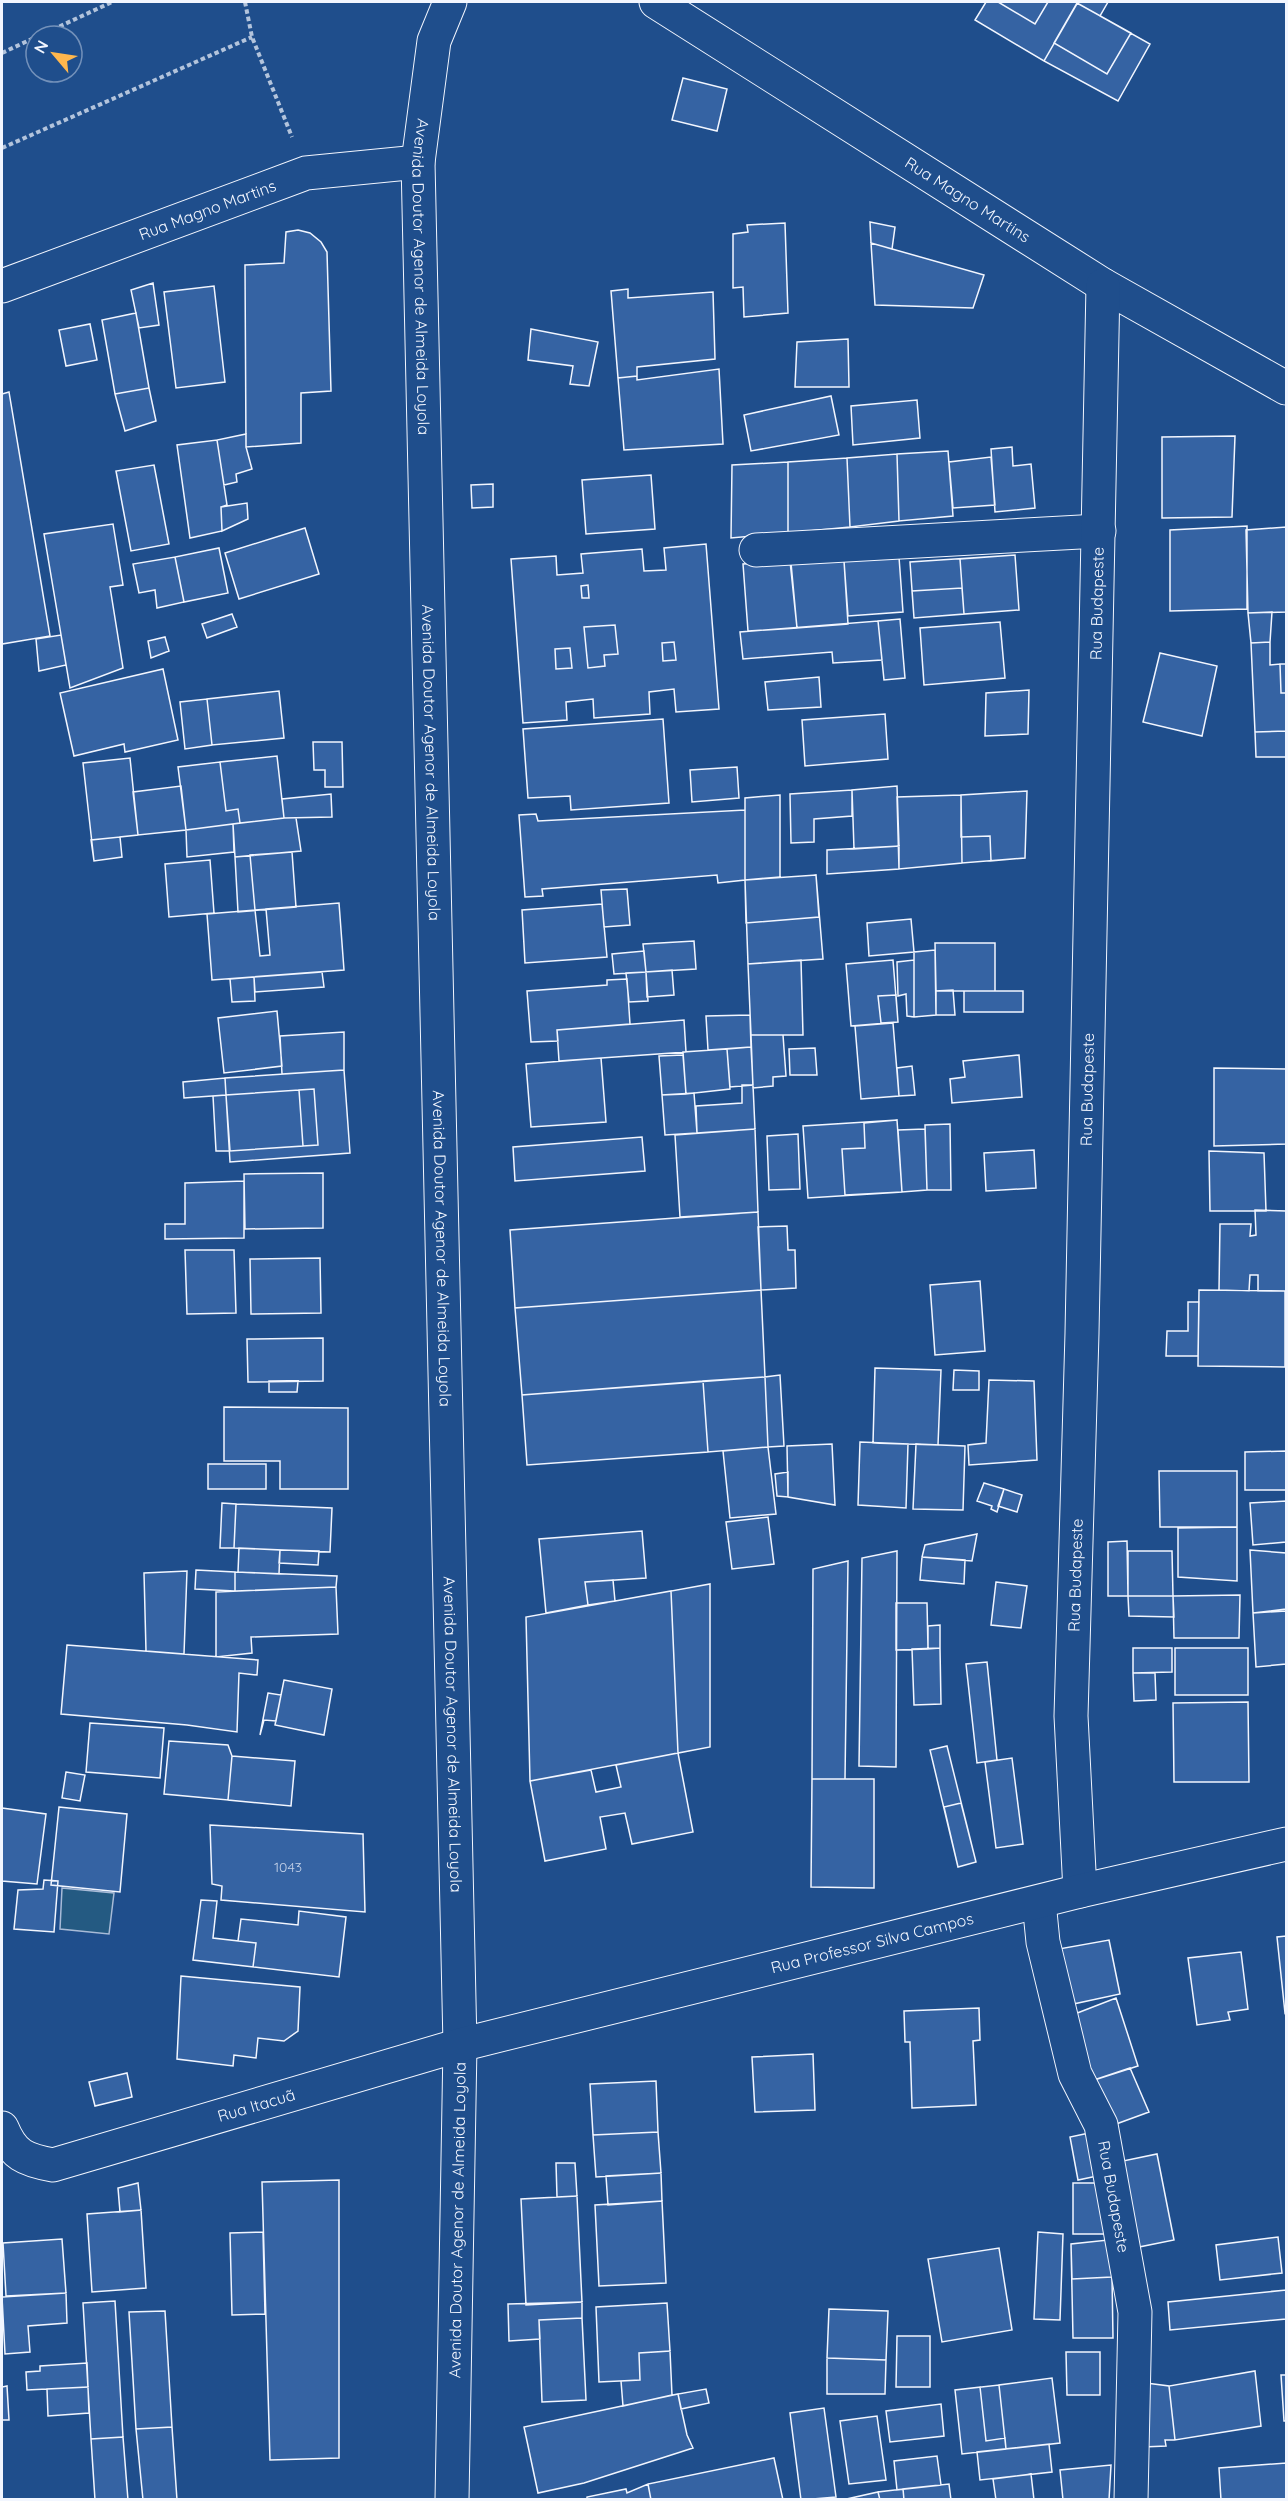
<svg xmlns="http://www.w3.org/2000/svg" width="1288" height="2501" font-family="Quicksand,sans-serif">
<rect width="100%" height="100%" fill="#1f4e8c"/>
<!-- green -->
<path fill="#245a82" stroke="#a8bbd7" stroke-width="1.5" d="M62 1888 114 1893 109 1934 60 1929Z"/>
<!-- building -->
<path fill="#3563a3" stroke="#f2f6ff" stroke-width="1.5" d="M986 2H1078L1044 61 975 20Z
M998 2H1048L1035 24Z
M1078 2H1108L1100 16 1150 44 1118 101 1044 61Z
M1077 3 1131 33 1107 74 1054 43Z
M683 78 727 89 717 131 672 120Z
M870 222 895 227 892 249 871 243Z
M785 223 788 313 744 317 743 287 733 288V234L748 232 747 225Z
M298 230 310 233 321 242 327 252 331 391 301 393V443L246 447 245 265 284 263 286 232Z
M871 243 984 275 973 308 875 305Z
M153 283 159 325 139 328 131 290Z
M214 286 225 382 176 388 164 292Z
M628 289V298L713 292 715 359 637 367V376L618 378 611 291Z
M136 313 149 388 115 394 102 320Z
M90 324 97 360 66 366 59 330Z
M531 329 598 342 589 386 570 384 573 366 528 360Z
M848 339 849 387H795L797 342Z
M719 369 723 444 624 450 618 378 637 376V380Z
M149 388 156 421 125 431 115 394Z
M9 392 50 636 2 644V394Z
M831 396 839 435 751 451 744 415Z
M917 400 920 438 853 445 851 406Z
M246 434V447L252 469 236 474 237 482 224 485 217 440Z
M1235 436 1232 517 1162 518V437Z
M217 440 227 505 221 507 222 531 190 538 177 445Z
M1012 447 1013 466 1031 464 1035 508 995 512 991 449Z
M948 451 953 516 899 521 897 454Z
M897 454 899 521 850 527 847 458Z
M991 457 995 505 953 508 949 462Z
M847 458 850 527 788 533V462Z
M788 462V533L731 538 732 465Z
M154 465 169 544 131 551 116 471Z
M651 475 655 529 586 534 582 480Z
M493 484V507L472 508 471 485Z
M247 503 248 519 222 531 221 507Z
M113 524 123 585 110 587 123 668 70 688 44 534Z
M1247 526V609L1170 611V530Z
M1286 527V612L1248 613 1246 530Z
M305 528 319 574 239 599 225 553Z
M706 544 719 709 676 712 674 689 649 692 650 714 594 718 593 699 566 702 567 720 523 723 511 559 556 556 557 575 583 573 581 554 642 549 644 571 666 570 664 548Z
M219 548 228 593 184 602 175 557Z
M1015 555 1019 610 964 614 960 559Z
M1015 555 1019 610 914 618 910 562Z
M175 557 184 602 157 608 155 590 139 593 133 564Z
M899 557 903 612 848 616 844 561Z
M790 561 797 628 748 631 743 564Z
M844 561 848 624 797 628 791 563Z
M588 585 589 598H582L581 586Z
M962 588 964 614 914 618 912 591Z
M1272 612 1270 642 1251 643 1248 613Z
M232 614 237 627 207 638 202 624Z
M900 619 905 678 884 680 878 621Z
M878 621 882 660 833 663 832 652 743 659 740 632Z
M1000 622 1005 678 924 685 920 628Z
M615 625 618 654 604 655 605 666 588 668 584 627Z
M61 635 66 665 39 671 36 639Z
M165 637 169 651 151 658 148 641Z
M674 642 676 660 663 661 662 643Z
M1270 642V665L1280 664 1281 693H1286V731L1255 732 1251 643Z
M570 648 572 668 556 669 555 649Z
M1160 653 1217 666 1202 736 1143 722Z
M1280 664H1286V693H1281Z
M163 669 178 740 125 752 124 744 74 756 60 693Z
M819 677 821 707 768 710 765 682Z
M1029 690 1028 734 985 736 986 693Z
M279 691 284 738 212 745 207 699Z
M207 699 212 745 185 749 180 702Z
M885 714 888 759 805 766 802 720Z
M663 719 669 803 571 810 570 796 528 798 523 729Z
M1286 731V757H1256L1255 732Z
M313 742H342L343 787H325V770H314Z
M277 756 284 818 240 823 238 809 226 811 220 762Z
M130 758 138 835 120 837 122 857 94 861 83 763Z
M220 762 226 811 238 809 240 823 186 830 178 767Z
M737 767 739 798 692 802 690 770Z
M181 786 186 830 138 835 133 792Z
M897 786 899 846 854 849 852 790Z
M852 790V816L814 819V842L791 843 790 794Z
M1027 791 1025 858 962 863 961 795Z
M1027 791 1025 858 991 861 990 836 961 837V795Z
M331 794 332 817 284 818 282 799Z
M780 795V877L745 880V798Z
M961 795 962 863 899 869 897 797Z
M745 810V880L718 883 717 875 542 889 543 896 525 897 519 815 536 814 538 821Z
M284 818H296L301 851 235 857 233 824Z
M233 824 234 852 187 857 186 830Z
M120 837 122 857 94 861 91 840Z
M899 846V869L827 874V850Z
M292 852 296 907 255 910 250 855Z
M292 852 296 907 238 912 235 857Z
M210 860 214 913 169 917 165 864Z
M816 875 819 917 746 923 745 880Z
M816 875 823 959 748 964 745 880Z
M627 889 630 925 604 927 601 890Z
M339 903 344 970 212 980 207 914 255 910 260 956 270 955 266 909Z
M602 904 607 957 525 963 522 910Z
M911 919 914 952 869 956 867 923Z
M694 941 696 969 646 972 643 944Z
M935 943H995V991H936Z
M935 950 936 1015 914 1017V952Z
M644 951 646 972 614 974 612 954Z
M801 960 803 1035H751L748 964Z
M893 960 898 1022 851 1026 846 964Z
M914 960V1017L907 1016 906 994 898 996 897 962Z
M672 970 674 995 647 997 646 972Z
M322 972 324 987 255 992 254 977Z
M646 972 648 1001 629 1002 626 973Z
M254 977 255 1001 232 1002 230 979Z
M627 979 630 1024 557 1030 558 1041 531 1042 527 991 607 985V980Z
M953 990 955 1015H936V991Z
M964 991H1023V1012H964Z
M896 995 898 1022 881 1023 878 996Z
M277 1011 282 1066 224 1073 218 1018Z
M750 1015 751 1047 708 1050 706 1016Z
M684 1020 686 1052 559 1061 557 1030Z
M893 1023 899 1096 861 1099 855 1026Z
M344 1032V1070L282 1074 280 1036Z
M751 1035H783L786 1076 773 1077V1086L753 1088Z
M751 1047 753 1085 730 1087 727 1049Z
M815 1048 817 1075H790L789 1049Z
M727 1049 730 1089 686 1094 683 1052Z
M683 1055 686 1094 662 1095 659 1056Z
M1019 1055 1022 1097 952 1103 950 1079 965 1077 963 1061Z
M601 1058 606 1122 531 1127 526 1064Z
M912 1066 915 1095 899 1096 897 1068Z
M1214 1068 1286 1069V1144L1214 1146Z
M344 1070 350 1153 230 1162 225 1078Z
M225 1078 226 1095 184 1098 183 1082Z
M742 1085H753L755 1129 697 1133 696 1106 742 1103Z
M314 1089 318 1145 303 1146 299 1090Z
M299 1090 303 1146 230 1151 226 1095Z
M694 1093 697 1133 665 1135 662 1095Z
M226 1095 230 1151H216L213 1096Z
M897 1120 902 1192 808 1198 803 1126Z
M897 1120 902 1192 845 1195 842 1149 865 1148 864 1123Z
M950 1124 951 1190H927L925 1125Z
M755 1129 758 1212 680 1217 675 1135Z
M925 1129 927 1190 902 1192 898 1130Z
M798 1134 800 1189 769 1190 767 1136Z
M642 1137 645 1171 515 1181 513 1147Z
M1034 1150 1036 1188 986 1191 984 1153Z
M1209 1151 1264 1153 1266 1211H1210Z
M323 1173V1228L245 1229 244 1174Z
M244 1181V1238L165 1239V1224H185V1183Z
M1255 1210 1286 1211V1291H1258V1275H1250L1249 1291 1219 1290 1220 1224H1251L1250 1236 1256 1235Z
M758 1212 761 1290 515 1308 510 1230Z
M787 1226 788 1250H795L796 1288 761 1290 758 1227Z
M185 1250H234L236 1313 187 1314Z
M320 1258 321 1313 251 1314 250 1259Z
M980 1281 985 1351 935 1355 930 1285Z
M761 1290 765 1377 522 1395 515 1308Z
M1199 1290 1285 1291V1367L1198 1366Z
M1188 1302H1199L1198 1356H1166L1167 1331H1188Z
M323 1338V1381L248 1382 247 1339Z
M875 1368 941 1370 938 1445 873 1443Z
M954 1370 979 1371V1390H953Z
M780 1375 784 1446 768 1447 765 1377Z
M765 1377 768 1447 708 1452 703 1381Z
M989 1380 1034 1381 1037 1460 969 1465 968 1445 986 1443Z
M269 1381H298L297 1392H269Z
M703 1381 708 1452 527 1465 522 1395Z
M224 1407 348 1408V1489H280V1461H224Z
M860 1442 908 1444 906 1508 858 1505Z
M832 1444 835 1505 788 1497 787 1446Z
M916 1444 965 1446 963 1510 913 1509Z
M768 1447 776 1514 730 1518 723 1451Z
M1286 1451V1490H1245V1452Z
M208 1464H266V1489H208Z
M1159 1471H1237V1527H1160Z
M788 1472V1497L777 1496 775 1474Z
M984 1483 1004 1489 997 1512 991 1509 992 1506 977 1501Z
M1004 1489 1022 1495 1017 1512 998 1506Z
M1286 1501V1542L1253 1545 1250 1503Z
M222 1503 236 1504 234 1548H220Z
M236 1504 332 1508 330 1552 234 1548Z
M768 1517 774 1564 732 1569 726 1522Z
M1237 1527V1581L1178 1577V1528Z
M642 1531 646 1578 585 1582 588 1605 546 1613 539 1539Z
M977 1534 972 1561 922 1557 925 1545Z
M1127 1541 1128 1596H1108V1542Z
M239 1548 280 1550 279 1574 238 1572Z
M280 1550 319 1551 318 1565 279 1563Z
M1250 1550 1286 1553V1609L1253 1613Z
M897 1551 896 1767 859 1766 862 1558Z
M1128 1551H1172L1173 1596H1128Z
M922 1557 965 1560 964 1584 920 1580Z
M848 1561 845 1779H812L813 1569Z
M196 1570 235 1572V1591L195 1589Z
M187 1571 184 1654 146 1651 144 1573Z
M235 1572 337 1576 336 1587 235 1591Z
M613 1580 615 1601 588 1605 585 1582Z
M996 1582 1027 1586 1021 1628 991 1625Z
M710 1584V1747L678 1753 671 1591Z
M336 1587 338 1634 251 1637 252 1653 216 1657V1592Z
M671 1591 678 1753 530 1781 526 1617Z
M1240 1595 1239 1638H1174L1173 1596Z
M1128 1596H1173L1174 1617 1129 1616Z
M896 1603H927L928 1649 896 1650Z
M1286 1611V1664L1256 1667 1253 1613Z
M940 1625V1648L928 1649V1626Z
M67 1645 258 1660 257 1675 239 1673 237 1732 187 1725 61 1714Z
M940 1648 941 1704 914 1705 912 1649Z
M1133 1648H1172V1672L1133 1673Z
M1175 1648H1248V1695H1175Z
M987 1662 997 1760 977 1763 966 1664Z
M1133 1673H1155L1156 1700 1134 1701Z
M284 1680 332 1689 324 1735 275 1725Z
M268 1693 281 1695 276 1721 264 1720 260 1735Z
M1248 1702 1249 1782H1174L1173 1703Z
M90 1723 164 1728 160 1778 86 1772Z
M169 1741 228 1745 232 1756 228 1800 164 1794Z
M947 1746 976 1862 958 1867 930 1750Z
M678 1753 693 1832 632 1844 625 1813 600 1817 606 1849 545 1861 530 1781 591 1770 596 1792 621 1787 616 1765Z
M232 1756 295 1761 291 1806 228 1800Z
M1012 1758 1023 1844 996 1848 985 1762Z
M66 1772 85 1775 80 1801 62 1798Z
M812 1779H874V1888L811 1887Z
M961 1803 976 1862 958 1867 944 1807Z
M59 1807 127 1814 120 1892 51 1885Z
M2 1808 46 1814 37 1884 2 1881Z
M210 1825 363 1834 365 1912 221 1900 222 1886 212 1884Z
M44 1880 58 1881 54 1932 14 1929 18 1890 43 1889Z
M201 1900 217 1901 213 1938 256 1943 253 1967 193 1960Z
M201 1900 217 1901 213 1938 238 1941 241 1919 298 1925 299 1911 346 1917 339 1977 193 1960Z
M1286 1936V2012L1285 2013 1277 1937Z
M1109 1940 1120 1994 1064 2006 1053 1950Z
M1241 1952 1248 2009 1228 2012 1230 2020 1197 2025 1188 1958Z
M181 1976 300 1987 298 2031 284 2041 258 2038 256 2058 234 2055 233 2066 177 2059Z
M1116 1998 1138 2066 1088 2082 1067 2017Z
M979 2008 980 2040 973 2041 976 2105 912 2108 910 2042H905L904 2011Z
M813 2054 815 2110 755 2112 752 2057Z
M1130 2068 1149 2112 1108 2127 1088 2082Z
M127 2073 132 2097 95 2106 89 2082Z
M656 2081 658 2132 593 2135 590 2084Z
M658 2132 661 2173 596 2177 593 2135Z
M1094 2132 1102 2175 1078 2180 1070 2137Z
M1157 2154 1174 2240 1134 2248 1118 2162Z
M556 2163H575L577 2196 557 2197Z
M661 2173 662 2201 608 2205 606 2176Z
M339 2180V2458L270 2460 262 2182Z
M138 2183 141 2210 120 2212 118 2188Z
M1073 2183H1109L1110 2234H1073Z
M577 2196 582 2302 526 2305 521 2199Z
M662 2201 666 2283 599 2286 595 2205Z
M141 2210 146 2288 92 2292 87 2214Z
M263 2232 265 2314 232 2315 230 2233Z
M1038 2232 1063 2234 1060 2320 1034 2319Z
M1278 2237 1282 2273 1220 2280 1216 2245Z
M62 2239 66 2293 6 2296 3 2243Z
M1108 2240 1112 2277 1072 2279 1071 2244Z
M1108 2240 1112 2277 1113 2338H1073L1071 2244Z
M999 2248 1012 2330 942 2342 928 2259Z
M1286 2290V2319L1170 2330 1168 2302Z
M66 2293 67 2323 28 2326 30 2352 5 2354 2 2297Z
M115 2301 123 2437 91 2439 83 2303Z
M582 2302V2318L539 2320 540 2339 509 2341 508 2304Z
M667 2303 670 2351 639 2353 640 2380 599 2382 596 2307Z
M829 2309 888 2311 886 2360 827 2358Z
M165 2311 172 2427 136 2429 129 2312Z
M582 2318 586 2400 542 2402 539 2320Z
M897 2336H930V2387H896Z
M670 2351 672 2395 623 2406 621 2381 640 2380 639 2353Z
M1066 2352H1100V2395H1067Z
M827 2358 886 2360 885 2394H827Z
M87 2363 88 2387 27 2390 26 2372 40 2371V2366Z
M1255 2371 1261 2426 1175 2440 1169 2386Z
M1281 2375H1286V2421H1284Z
M1052 2378 1060 2443 1006 2449 999 2385Z
M1146 2383 1169 2386 1175 2440H1165L1166 2446 1143 2447Z
M999 2385 1006 2449 962 2454 955 2390Z
M7 2386 9 2420H2V2387Z
M88 2387 89 2413 48 2416 47 2389Z
M980 2387 986 2441 1005 2438 1006 2449 962 2454 955 2390Z
M706 2389 709 2403 681 2409 678 2394Z
M678 2394 687 2435 693 2448 584 2483 538 2493 524 2427Z
M941 2404 944 2436 890 2442 886 2411Z
M824 2408 836 2497 801 2500 790 2413Z
M877 2416 886 2480 849 2484 840 2421Z
M172 2427 177 2500H143L136 2429Z
M123 2437 128 2500H95L91 2439Z
M1049 2444 1052 2472 980 2480 977 2452Z
M937 2456 941 2485 897 2490 894 2461Z
M774 2458 783 2500H651L648 2484Z
M1286 2463V2500H1221L1219 2468Z
M1111 2465 1109 2500H1063L1060 2470Z
M1031 2474 1034 2500H996L993 2479Z
M648 2484 651 2500H587V2497L626 2489 627 2493Z
M949 2484 951 2500H904L903 2489Z
M903 2489 904 2500H880L878 2492Z
M878 2492 880 2500H842Z"/>
<g fill="none" stroke-linecap="round" stroke-linejoin="round">
<!-- street casing -->
<g stroke="#f2f6ff" stroke-width="35">
<g id="street">
<path id="s1" d="M450 2 434 41 418 162 460 2045 452 2500"/>
<path id="s2" d="M656 2 1103 285 1286 388"/>
<path id="s3" d="M2 286 306 173 418 162"/>
<path d="M756 550 1099 531"/>
<path id="s4" d="M1080 1891 1071 1716 1082 1333 1103 285"/>
<path id="s5" d="M1039 1902 1043 1942 1075 2074 1101 2125 1135 2312 1131 2500"/>
<path id="s6" d="M2 2128C13 2155 25 2160 53 2165L460 2045 1080 1891 1286 1844"/>
</g>
</g>
<!-- path -->
<path stroke="#b3c4dc" stroke-width="4" stroke-dasharray="4.5 3" stroke-linecap="butt" d="M245 2 252 37 292 137
M39 36 112 2
M2 53 36 37
M2 148 252 37"/>
<!-- street -->
<use href="#street" stroke="#1f4e8c" stroke-width="33"/>
</g>
<g text-anchor="middle" stroke-width="4.5" stroke-linejoin="round" paint-order="stroke">
<!-- number labels -->
<g font-size="14" fill="#c3d1e8">
<text x="288" y="1872">1043</text>
</g>
<!-- street labels -->
<g font-size="16" fill="#f2f6ff" stroke="#1f4e8c">
<text dy="6" stroke="none"><textPath href="#s2" startOffset="369">Rua Magno Martins</textPath></text>
<text dy="6" stroke="none"><textPath href="#s3" startOffset="219">Rua Magno Martins</textPath></text>
<text dy="6" stroke="none"><textPath href="#s1" startOffset="279">Avenida Doutor Agenor de Almeida Loyola</textPath></text>
<text dy="6" stroke="none"><textPath href="#s4" startOffset="1288">Rua Budapeste</textPath></text>
<text dy="6" stroke="none"><textPath href="#s1" startOffset="765">Avenida Doutor Agenor de Almeida Loyola</textPath></text>
<text dy="6" stroke="none"><textPath href="#s4" startOffset="802">Rua Budapeste</textPath></text>
<text dy="6" stroke="none"><textPath href="#s1" startOffset="1251">Avenida Doutor Agenor de Almeida Loyola</textPath></text>
<text dy="6" stroke="none"><textPath href="#s4" startOffset="316">Rua Budapeste</textPath></text>
<text dy="6" stroke="none"><textPath href="#s1" startOffset="1737">Avenida Doutor Agenor de Almeida Loyola</textPath></text>
<text dy="6" stroke="none"><textPath href="#s6" startOffset="916">Rua Professor Silva Campos</textPath></text>
<text dy="6" stroke="none"><textPath href="#s6" startOffset="279">Rua Itacuã</textPath></text>
<text dy="6" stroke="none"><textPath href="#s5" startOffset="306">Rua Budapeste</textPath></text>
<text transform="translate(457 2220) rotate(-89)" y="6">Avenida Doutor Agenor de Almeida Loyola</text>
</g>
</g>
<!-- border -->
<rect width="1288" height="2501" fill="none" stroke="#f2f6ff" stroke-width="6"/>
<!-- north arrow -->
<g transform="translate(54 54) rotate(299)"><circle r="28" fill="#1f4e8c" stroke="#7391ba" stroke-width="1.5"/>
<path d="M0-4.5L10 22L0 15L-10 22Z" fill="#ffb74d"/>
<text y="-9" font-size="16" font-weight="bold" text-anchor="middle" fill="#f2f6ff">N</text>
</g>
</svg>
